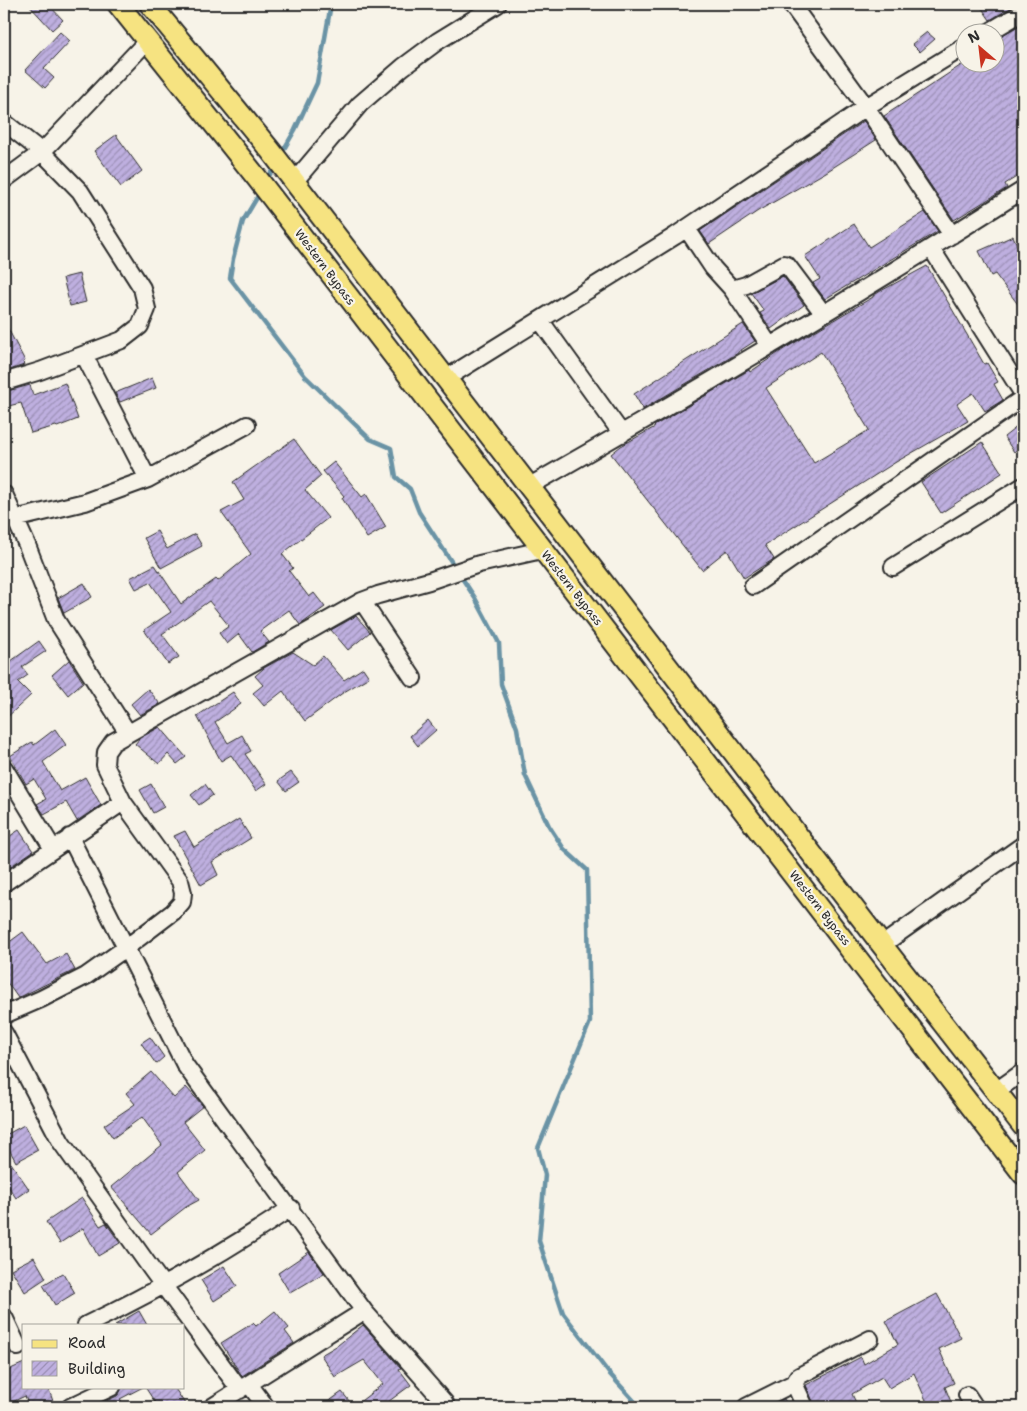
<svg xmlns="http://www.w3.org/2000/svg" width="1027" height="1411" font-family="'Shantell Sans',sans-serif">
<defs>
<pattern id="building-hatch" width="6" height="6" patternUnits="userSpaceOnUse" patternTransform="scale(1.25)"><rect width="6" height="6" fill="#beafdf"/><path d="M-1 1l2-2M0 6l6-6M5 7l2-2" fill="none" stroke="#9b8fb5"/></pattern>
</defs>
<rect width="100%" height="100%" fill="#f7f3e8"/>
<filter id="ink" filterUnits="userSpaceOnUse"><feTurbulence type="fractalNoise" baseFrequency=".02" numOctaves="2"/><feDisplacementMap in="SourceGraphic" scale="10" xChannelSelector="R" yChannelSelector="G"/><feConvolveMatrix kernelMatrix="1 2 1 2 8 2 1 2 1" color-interpolation-filters="sRGB"/></filter>
<g filter="url(#ink)">
<g fill="none" stroke-linecap="round" stroke-linejoin="round">
<!-- stream -->
<path stroke="#6a93a5" stroke-width="4.5" d="M280 156 295 130 317 83 331 4
M267 180 275 165
M261 191 243 221 233 259 230 278 305 376 370 439 391 448 396 477 410 489 419 512 475 598 499 643 501 684 517 728 525 775 549 826 564 849 587 870 590 1022 538 1148 545 1175 539 1241 563 1313 608 1372 636 1403 650 1404 653 1407"/>
</g>
<!-- building -->
<path fill="url(#building-hatch)" stroke="#2b2b2b" fill-rule="evenodd" d="M28 4H48L63 20 52 30Z
M979 4H1017L990 20Z
M1023 23V173L1005 184 1007 188 954 220 884 116 966 62H994V40Z
M60 32 70 41 44 69 54 78 45 88 25 70Z
M927 32 935 39 920 52 912 44Z
M864 121 876 140 826 172 758 211 709 244 700 231Z
M116 135 142 171 121 187 94 151Z
M925 212 938 231 825 299 813 283 820 279 805 256 854 224 869 247Z
M1013 236 1023 258V311L995 274 991 276 979 251Z
M927 266 984 364 987 363 998 382 994 384 1003 400 985 411 973 393 957 404 968 421 896 462 765 545 774 559 744 578 727 550 702 570 611 454 621 446 655 427 654 426 749 370 750 372 784 349 873 297V296L879 292ZM821 352 869 430 814 463 766 388Z
M79 274 86 302 70 306 63 278Z
M783 276 804 305 771 329 760 313 764 311 751 293Z
M4 321 25 361 23 362 24 365 4 372Z
M743 324 755 341 738 352V353L643 409 634 394Z
M152 378 156 388 120 402 115 393Z
M65 383 78 419 57 427 56 426 31 433 21 403 4 407V392L30 385 33 395Z
M1023 422V445L1014 452 1004 437Z
M294 439 321 476 305 490 328 518 282 554 293 568 289 571 309 597 314 593 325 607 300 625 289 610 260 631 269 642 252 652 239 634 227 644 219 633 229 626 209 601 162 634 179 657 168 664 144 630 171 612 150 582 136 589 130 578 155 565 181 604 216 579 218 581 251 554 221 512 244 500 233 482Z
M982 442 1002 473 941 513 921 482Z
M334 462 362 497 366 494 386 527 367 538 342 498 344 496 323 471Z
M157 531 167 549 195 534 202 546 161 568 144 538Z
M84 583 92 597 64 613 58 598Z
M356 616 370 632 348 650 331 630Z
M39 641 46 651 22 667 28 675 18 682 31 695 4 720V666Z
M293 652 313 665 323 656 344 680 363 668 369 677 344 692 305 721 283 691 264 706 253 693 263 685 255 676 264 668Z
M69 660 83 682 68 695 52 675Z
M148 689 160 704 140 715 131 704Z
M233 692 241 704 215 722 228 743 242 735 251 751 245 754 266 784 256 791 231 755 221 761 197 716Z
M428 720 436 730 418 746 410 736Z
M160 727 186 757 177 764 168 754 159 764 135 744 140 738Z
M55 729 66 745 43 762 60 791 85 777 101 805 77 821 66 802 44 814 37 804 46 799 34 779 26 784 10 756 32 742 34 745Z
M291 772 299 782 286 791 278 781Z
M151 784 164 807 153 813 140 790Z
M205 784 213 795 199 805 191 795Z
M239 819 251 838 212 862 218 875 201 885 174 836 185 831 194 847Z
M19 830 33 851 4 871V840Z
M23 932 47 964 66 954 75 970 18 998 4 978V946Z
M150 1037 164 1057 156 1064 141 1043Z
M151 1072 174 1098 186 1087 203 1106 183 1122 205 1150 178 1172 199 1200 186 1207 151 1234 111 1187 162 1145 142 1117 113 1138 104 1125 135 1104 126 1093Z
M24 1125 38 1150 16 1162 4 1140V1136Z
M11 1163 29 1189 16 1198 4 1180V1168Z
M82 1198 100 1226 106 1223 120 1243 98 1256 83 1228 60 1243 46 1222Z
M309 1252 324 1273 290 1293 278 1273Z
M34 1257 46 1278 25 1292 11 1269Z
M224 1266 237 1286 214 1301 201 1280Z
M63 1273 75 1293 55 1305 43 1285Z
M937 1294 961 1338 939 1349 954 1383 945 1387 953 1407H929L914 1373 889 1388 882 1377 852 1394 858 1407H815L806 1385 861 1357 864 1364 898 1344 886 1321Z
M139 1311 147 1325H115Z
M275 1311 289 1328 285 1331 294 1343 242 1376 221 1343 253 1323 256 1326Z
M363 1325 401 1368 399 1369 411 1385 381 1407H353L383 1384 364 1360 335 1377 321 1355 338 1345Z
M24 1363V1387H48L54 1404 45 1407H29L25 1396 4 1406V1372Z
M122 1387H143L120 1399 122 1401 111 1407H101L100 1404 117 1396 120 1392Z
M145 1387H174L187 1407H158Z
M342 1392 350 1402 341 1407H321Z
M784 1399 789 1407H768Z"/>
<g fill="none" stroke-linecap="round" stroke-linejoin="round">
<!-- minor casing -->
<g stroke="#2b2b2b" stroke-width="20">
<path id="minor" d="M791 4 866 107 952 235
M989 32 1023 12
M4 122 42 152 80 191 142 288 147 309 140 326 122 340 40 371 4 382
M4 180 42 152 148 40
M294 182 360 104 403 67 438 41 498 4
M687 229 713 268 732 289 770 346
M931 248 1023 394
M732 289 746 285 784 264 787 265 823 313
M540 320 622 434
M84 355 148 479
M445 379 675 236 866 107 964 47
M528 487C695 392 861 293 1023 190
M4 494 27 545 56 620 128 733
M6 521 85 502 148 479 247 425
M893 567 1023 486
M753 586 1023 398
M362 601 413 678
M4 768 53 849
M70 837 185 1065 364 1311 445 1403V1407
M4 883 123 802
M882 945 1023 845
M4 1015 41 999 86 976 127 947 173 912 182 902 183 893 180 881 123 802 105 765 106 752 113 742 362 601 378 595 429 581 479 564 542 550
M4 1033 61 1142 152 1270 240 1390
M996 1091 1023 1072
M4 1317 18 1347
M86 1325C157 1291 225 1252 291 1208
M794 1383 805 1407
M249 1384 266 1407
M967 1395 975 1407
M70 1407 112 1387
M212 1407 364 1311
M746 1407 794 1383 799 1376 870 1339"/>
</g>
<!-- major casing -->
<g stroke="#2b2b2b" stroke-width="24">
<path id="major" d="M118 4 257 178 1023 1174
M150 4 270 150 882 945 1023 1126"/>
</g>
<!-- minor -->
<use href="#minor" stroke="#f7f3e8" stroke-width="16"/>
<!-- major -->
<use href="#major" stroke="#f6e381" stroke-width="20"/>
</g>
</g>
<g text-anchor="middle" stroke-width="4.5" stroke-linejoin="round" paint-order="stroke">
<!-- street labels -->
<g font-size="12" fill="#2b2b2b" stroke="#f7f3e8">
<text transform="translate(325 267) rotate(53)" y="4">Western Bypass</text>
<text transform="translate(572 588) rotate(52)" y="4">Western Bypass</text>
<text transform="translate(820 908) rotate(52)" y="4">Western Bypass</text>
</g>
</g>
<!-- margin -->
<rect width="1027" height="1411" fill="none" stroke="#f7f3e8" stroke-width="20"/>
<rect x="10" y="10" width="1007" height="1391" fill="none" stroke="#2b2b2b" stroke-width="2" filter="url(#ink)"/>
<!-- legend -->
<rect x="22" y="1324" width="162" height="65" fill="#f7f3e8" stroke="#a5a39c"/>
<rect x="32" y="1340" width="25" height="8" fill="#f6e381" stroke="#a5a39c"/>
<text x="68" y="1348" font-size="15" fill="#2b2b2b">Road</text>
<rect x="32" y="1361" width="25" height="15" fill="url(#building-hatch)" stroke="#a5a39c"/>
<text x="68" y="1374" font-size="15" fill="#2b2b2b">Building</text>
<!-- north arrow -->
<g transform="translate(980 48) rotate(332)"><circle r="24" fill="#f7f3e8" stroke="#a5a39c"/>
<path d="M0-4L9 19L0 12L-9 19Z" fill="#c8321e"/>
<text y="-8" font-size="14" font-weight="bold" text-anchor="middle" fill="#2b2b2b">N</text>
</g>
</svg>
